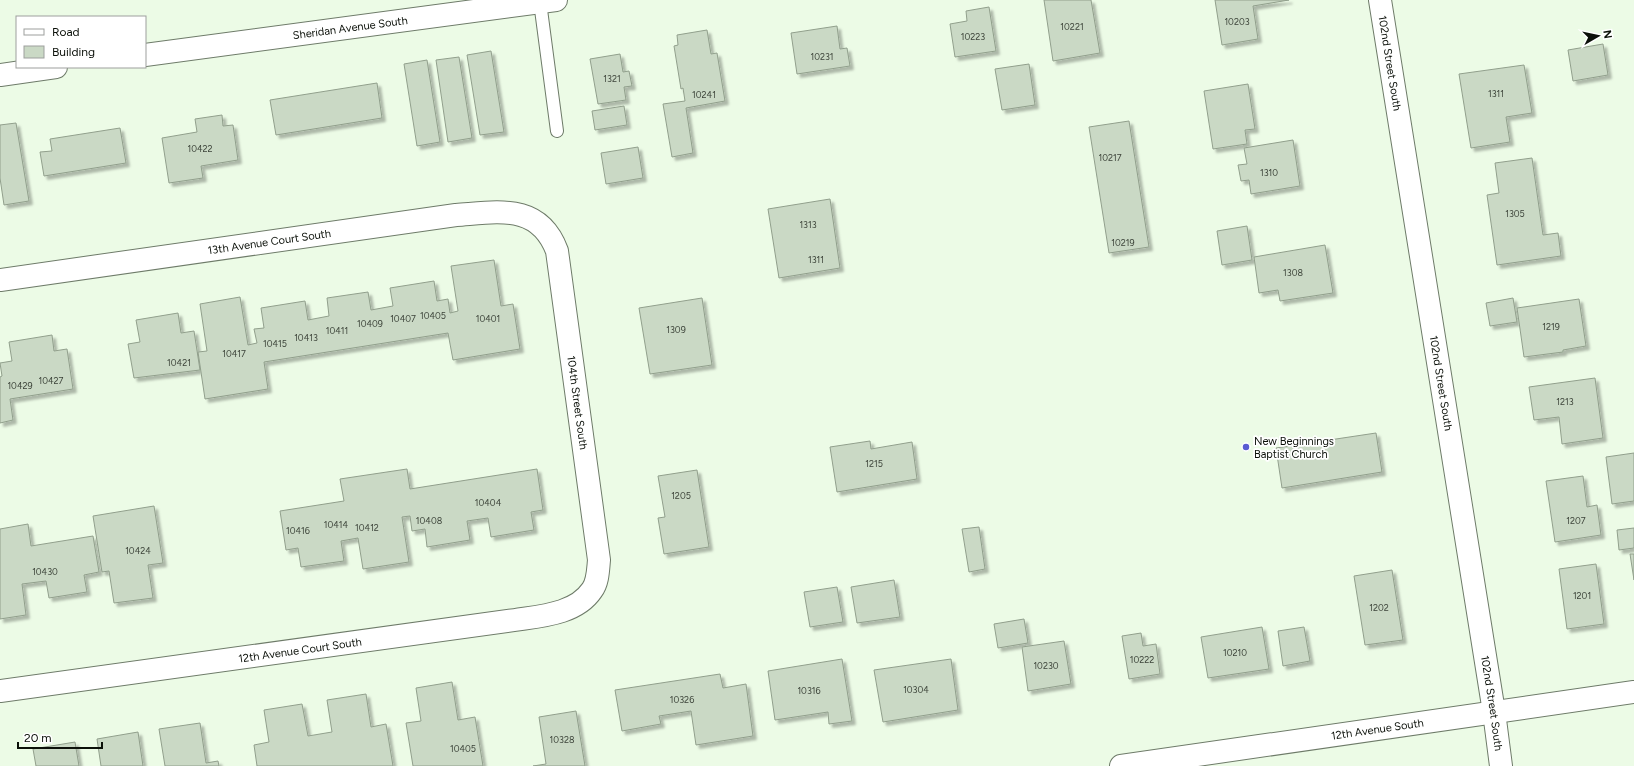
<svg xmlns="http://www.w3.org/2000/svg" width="1634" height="766" font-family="Figtree,sans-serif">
<defs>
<filter id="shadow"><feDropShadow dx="3.5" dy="3.5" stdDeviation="1" flood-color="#0004"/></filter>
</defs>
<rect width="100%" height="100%" fill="#ecfbe6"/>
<!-- building -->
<path fill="#cad9c5" stroke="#919f8c" filter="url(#shadow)" d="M1044 0H1091L1100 53 1053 61Z
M1215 0H1289L1253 6 1258 39 1222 45Z
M989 7 996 51 955 57 950 24 967 21 966 11Z
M837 26 840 49 847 48 850 66 797 74 791 33Z
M707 30 711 54 717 53 725 101 686 108 693 153 672 157 663 104 685 101 683 88 681 89 674 46 678 45 677 35Z
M1603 44 1608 75 1573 81 1568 50Z
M491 51 504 132 480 135 467 55Z
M620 54 623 72 629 71 632 86 624 87 626 100 598 104 590 59Z
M459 57 472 138 448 142 436 60Z
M427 60 440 142 417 146 404 64Z
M1029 64 1035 105 1002 110 995 69Z
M1524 65 1532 113 1506 117 1510 142 1471 148 1459 74Z
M377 83 382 118 276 135 270 100Z
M1248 84 1255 129 1245 130 1247 144 1213 149 1204 91Z
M624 106 627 125 595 130 592 111Z
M222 115 223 126 233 125 238 160 201 166 203 178 169 183 162 138 197 132 195 119Z
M1129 121 1149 247 1109 253 1089 127Z
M16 123 29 201 4 205 0 178V125Z
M120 128 126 163 44 176 40 152 52 151 50 139Z
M1293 140 1300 186 1251 194 1249 180 1241 181 1238 165 1247 164 1244 148Z
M638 147 643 178 606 184 601 153Z
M1532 158 1543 235 1558 233 1561 256 1497 265 1487 195 1499 193 1495 163Z
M830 199 840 268 779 278 768 209Z
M1247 226 1252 260 1222 265 1217 231Z
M1325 245 1333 293 1280 301 1278 290 1259 293 1254 257Z
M494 260 501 306 513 304 520 349 453 360 448 333 264 362 268 389 205 399 198 352 207 351 200 304 240 297 248 345 257 343 254 329 264 328 261 308 305 301 308 320 329 316 327 298 368 292 371 310 393 306 390 288 434 281 437 301 448 299 450 313 458 311 451 266Z
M702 298 712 365 650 374 639 308Z
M1513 298 1517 322 1490 326 1486 303Z
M1579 299 1586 346 1563 350V352L1524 357 1517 308Z
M178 313 181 333 194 331 200 370 134 378 128 344 140 342 136 320Z
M52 335 54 351 67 349 73 389 10 399 13 420 0 423V377L2 376 0 363 12 361 9 342Z
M1595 378 1603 438 1562 444 1559 417 1534 420 1529 387Z
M1376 433 1382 472 1282 488 1276 448Z
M870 441 871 449 912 442 917 479 837 492 830 447Z
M1634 453V501L1612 504 1606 457Z
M407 469 410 489 537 469 543 510 531 512 534 530 491 537 488 518 467 521 470 540 427 547 425 529 412 531 410 516 402 517 409 562 363 569 358 538 341 541 344 561 301 567 298 548 286 550 280 511 344 501 340 479Z
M697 470 709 547 664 554 658 518 665 517 658 476Z
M1583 476 1587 507 1597 505 1601 535 1555 542 1546 481Z
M154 506 163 563 148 565 153 598 114 603 109 571 102 572 93 516Z
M28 524 31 546 93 536 99 572 84 575 87 592 49 598 46 581 22 584 26 615 0 619V529Z
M979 527 985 569 969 572 962 529Z
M1634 528V548L1619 550 1617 530Z
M1630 554H1634V580Z
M1596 564 1604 624 1567 629 1559 569Z
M1392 570 1403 640 1365 645 1354 576Z
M894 580 900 617 857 623 851 587Z
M837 587 843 622 810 627 804 592Z
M1024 619 1028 643 998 648 994 624Z
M1262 627 1269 669 1208 678 1201 637Z
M1304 627 1310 661 1283 666 1278 631Z
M1141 633 1143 646 1156 644 1160 674 1129 679 1122 636Z
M1064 641 1071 684 1028 691 1022 647Z
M842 659 852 721 829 724 828 712 775 720 768 671Z
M951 659 958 710 883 722 874 670Z
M720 674 723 688 746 684 753 736 696 745 691 711 659 716 661 724 622 731 615 690Z
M452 682 458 720 475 717 483 766H413L406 723 421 721 416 688Z
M366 694 371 727 386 724 393 766H257L254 745 269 742 264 710 302 704 308 736 332 732 327 700Z
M576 711 585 766H533L546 764 539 717Z
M200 723 206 763 218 761 219 766H165L159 729Z
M138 732 143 766H101L97 739Z
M75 742 79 766H36L33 749Z"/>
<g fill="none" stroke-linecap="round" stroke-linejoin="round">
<!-- lane casing -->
<g stroke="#6e7b69" stroke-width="14">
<path id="lane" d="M540 2 557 131"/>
</g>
<!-- street casing -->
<g stroke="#6e7b69" stroke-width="24">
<g id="street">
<path id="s1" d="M145 55 556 0"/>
<path d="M0 75 56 67"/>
<path id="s2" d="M0 280 456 215C499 212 539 203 557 251L599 560C598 570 598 582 592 590 576 614 541 616 515 620L0 691"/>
<path id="s3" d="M1121 766 1634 692"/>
</g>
</g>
<!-- secondary casing -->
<g stroke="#6e7b69" stroke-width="24">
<g id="secondary">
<path id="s4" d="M1380 0 1494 712 1501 766"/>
</g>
</g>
<!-- lane -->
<use href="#lane" stroke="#fff" stroke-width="12"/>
<!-- street -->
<use href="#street" stroke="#fff" stroke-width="22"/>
<!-- secondary -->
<use href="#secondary" stroke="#fff" stroke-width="22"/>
</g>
<!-- markers -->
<circle fill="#595bd2" stroke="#fff" stroke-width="1.5" cx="1246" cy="447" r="4"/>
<g text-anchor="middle" stroke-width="3.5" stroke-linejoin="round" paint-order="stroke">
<!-- number labels -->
<g font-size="9" fill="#3b4238">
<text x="1237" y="25">10203</text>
<text x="1072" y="30">10221</text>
<text x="973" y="40">10223</text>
<text x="822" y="60">10231</text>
<text x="612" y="82">1321</text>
<text x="1496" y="97">1311</text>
<text x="704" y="98">10241</text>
<text x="200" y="152">10422</text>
<text x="1110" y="161">10217</text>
<text x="1269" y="176">1310</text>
<text x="1515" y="217">1305</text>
<text x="808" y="228">1313</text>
<text x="1123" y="246">10219</text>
<text x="816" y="263">1311</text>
<text x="1293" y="276">1308</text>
<text x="433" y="319">10405</text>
<text x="403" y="322">10407</text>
<text x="488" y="322">10401</text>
<text x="370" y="327">10409</text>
<text x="1551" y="330">1219</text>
<text x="676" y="333">1309</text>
<text x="337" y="334">10411</text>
<text x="306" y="341">10413</text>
<text x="275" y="347">10415</text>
<text x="234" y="357">10417</text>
<text x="179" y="366">10421</text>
<text x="51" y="384">10427</text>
<text x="20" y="389">10429</text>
<text x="1565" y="405">1213</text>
<text x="874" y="467">1215</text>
<text x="681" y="499">1205</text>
<text x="488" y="506">10404</text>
<text x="429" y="524">10408</text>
<text x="1576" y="524">1207</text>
<text x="336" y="528">10414</text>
<text x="367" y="531">10412</text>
<text x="298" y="534">10416</text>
<text x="138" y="554">10424</text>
<text x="45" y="575">10430</text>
<text x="1582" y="599">1201</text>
<text x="1379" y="611">1202</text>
<text x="1235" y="656">10210</text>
<text x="1142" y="663">10222</text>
<text x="1046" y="669">10230</text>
<text x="916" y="693">10304</text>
<text x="809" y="694">10316</text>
<text x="682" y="703">10326</text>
<text x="562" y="743">10328</text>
<text x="463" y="752">10405</text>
</g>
<!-- street labels -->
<g font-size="11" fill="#0b1009" stroke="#fff">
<text dy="4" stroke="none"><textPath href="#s1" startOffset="207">Sheridan Avenue South</textPath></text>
<text dy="4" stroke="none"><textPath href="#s4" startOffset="64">102nd Street South</textPath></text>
<text dy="4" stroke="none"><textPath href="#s2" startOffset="272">13th Avenue Court South</textPath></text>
<text dy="4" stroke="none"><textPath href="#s4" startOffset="388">102nd Street South</textPath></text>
<text dy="4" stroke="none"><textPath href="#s2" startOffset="732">104th Street South</textPath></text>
<text transform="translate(300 650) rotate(-8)" y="4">12th Avenue Court South</text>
<text dy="4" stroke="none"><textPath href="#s4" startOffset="712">102nd Street South</textPath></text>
<text dy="4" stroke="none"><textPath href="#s3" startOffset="259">12th Avenue South</textPath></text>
</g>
<!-- poi labels -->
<g font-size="11" fill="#0b1009" stroke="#fff" text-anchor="start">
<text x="1254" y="445">New Beginnings<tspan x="1254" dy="13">Baptist Church</tspan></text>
</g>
</g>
<!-- legend -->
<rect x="16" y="16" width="130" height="52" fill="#ffffff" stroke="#9d9f9d"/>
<rect x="24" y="29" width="20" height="6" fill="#ffffff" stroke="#9d9f9d"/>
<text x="52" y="36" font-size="12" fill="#0b1009">Road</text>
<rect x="24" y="46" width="20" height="12" fill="#cad9c5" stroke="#9d9f9d"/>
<text x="52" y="56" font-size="12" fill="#0b1009">Building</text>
<!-- north arrow -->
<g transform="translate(1598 36) rotate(81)" stroke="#ffffff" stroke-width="3" paint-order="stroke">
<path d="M0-3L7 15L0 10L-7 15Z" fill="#0b1009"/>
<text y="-6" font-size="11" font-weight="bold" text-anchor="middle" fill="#0b1009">N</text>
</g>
<!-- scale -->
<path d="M18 742v6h84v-6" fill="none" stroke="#0b1009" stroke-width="2"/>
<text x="24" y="742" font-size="12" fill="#0b1009" stroke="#ffffff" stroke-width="3" paint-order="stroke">20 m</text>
</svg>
